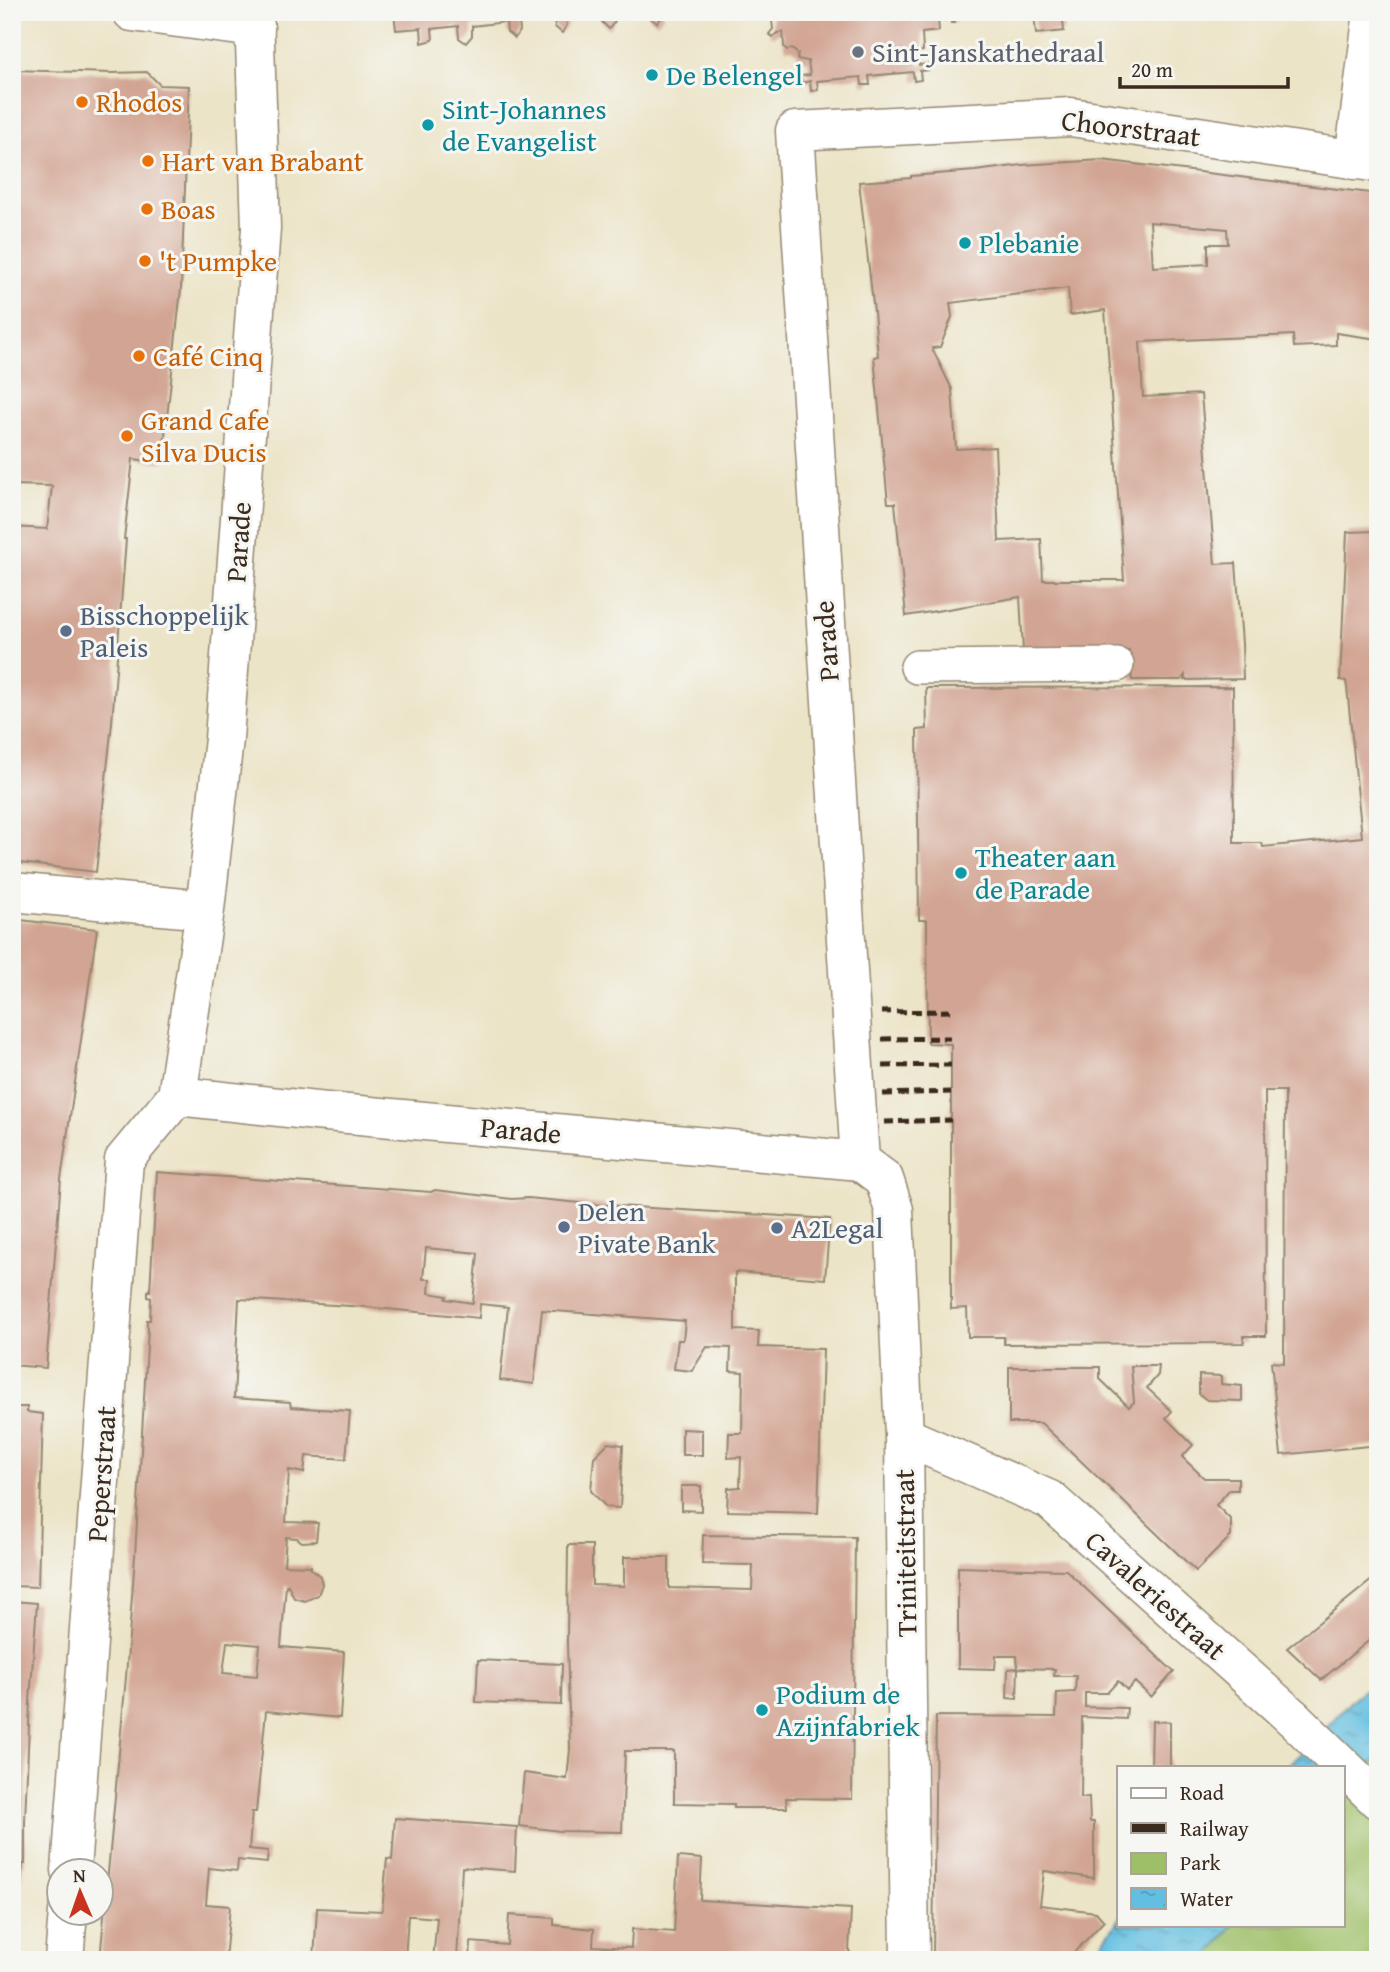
<svg xmlns="http://www.w3.org/2000/svg" width="1390" height="1972" font-family="'Gentium Book Plus',serif">
<defs>
<pattern id="water-ripples" width="26" height="14" patternUnits="userSpaceOnUse" patternTransform="scale(1.75)"><rect width="26" height="14" fill="#63bfe1"/><path d="M2 4q2-2 4 0t4 0M15 11q2-2 4 0t4 0" fill="none" stroke="#539bb6"/></pattern>
</defs>
<rect width="100%" height="100%" fill="#f6f6f2"/>
<filter id="ink" filterUnits="userSpaceOnUse"><feTurbulence type="fractalNoise" baseFrequency=".0143" numOctaves="2"/><feDisplacementMap in="SourceGraphic" scale="14" xChannelSelector="R" yChannelSelector="G"/><feConvolveMatrix kernelMatrix="1 2 1 2 8 2 1 2 1" color-interpolation-filters="sRGB"/></filter>
<filter id="wash" filterUnits="userSpaceOnUse"><feTurbulence type="fractalNoise" baseFrequency=".00686" numOctaves="4" result="noise"/><feDisplacementMap in="SourceGraphic" scale="28" xChannelSelector="R" yChannelSelector="G"/><feGaussianBlur stdDeviation="1.57" result="paint"/><feColorMatrix in="noise" values="0 0 0 0 0 0 0 0 0 0 0 0 0 0 0 0 0 1.4 0 .05"/><feComposite in="paint" operator="in"/></filter>
<g filter="url(#wash)">
<rect width="100%" height="100%" fill="#ece4c7"/>
<!-- green -->
<path fill="#9ebf68" stroke="#6c7443" stroke-width="2" d="M1378 1759V1960H1205L1233 1925H1343V1791L1364 1768Z"/>
<!-- water -->
<path fill="url(#water-ripples)" stroke="#4f7480" stroke-width="2" d="M1378 1679V1759L1364 1768 1286 1767 1297 1758 1354 1698Z
M1119 1919V1925H1233L1205 1960H1090Z"/>
<g id="blocks">
<!-- building -->
<path fill="#d2a493" fill-rule="evenodd" d="M394 12H584V14L566 16 567 25 562 33 555 27 554 17 519 21 520 31 515 38 507 32 506 22 472 26V36L466 43 459 38 458 26 432 29 433 40 422 43 421 28 396 30Z
M601 12H614L615 21 609 29 602 22Z
M649 12H663V16L657 23 650 18Z
M771 12H984L985 14 955 17V23H951V18L938 19 939 31 922 33 923 51 918 52 919 65 928 64 929 70 920 71 921 80 914 81 913 72 869 76 870 85H862L861 77 817 81 818 90 811 91 810 81 802 83 801 76 810 75 808 61 797 59 798 54 792 49 787 50 784 47 783 32 777 33 773 37 769 34 773 29Z
M1034 12H1062L1064 31 1036 34Z
M12 70 112 73 147 72 160 85 189 86 181 289 162 463 133 459 124 539H126L112 723 96 872 12 862V527L47 529 52 486 12 485Z
M1102 160 1378 194V339L1336 333V345L1294 347 1293 335 1140 342 1143 397 1201 394 1215 564 1236 563 1242 643 1243 679 1185 680V675L1181 680H1132L1129 651 1023 650 1020 597 906 616 895 503H888L874 357 878 356 874 312 859 182 911 178V176L975 171 1022 165ZM1150 222 1227 229 1228 244H1208V264L1153 267ZM1068 288 1070 315 1105 310 1124 580H1043L1041 539 999 541 995 447 956 449 952 389 932 348 940 347 952 317 950 303Z
M1378 531V1445L1281 1455 1271 1362 1284 1363 1285 1091H1265L1266 1336H1244V1343L1004 1344V1337H968L967 1308 951 1309V1044L928 1043 927 920H919L917 730 927 729 926 688 1233 687 1234 843H1262L1263 847 1362 837 1347 687 1346 681 1340 680 1347 532Z
M12 919 97 929 61 1179 46 1368 12 1365Z
M157 1172 431 1192 435 1190 512 1199 528 1198 602 1205 830 1219 825 1279 735 1272V1330L759 1331 758 1347 823 1349 818 1513 727 1511 728 1488 740 1487 741 1457 728 1458 729 1433H742L743 1372 730 1371 731 1348 707 1347 692 1371 674 1369 678 1340H683L685 1321 542 1310 534 1384 500 1380 508 1307 480 1304 479 1318 366 1307 239 1299 234 1398 290 1402 291 1407 350 1411 346 1459 306 1456 304 1473 289 1470 286 1522 318 1523 316 1541 302 1542 297 1538 286 1537 284 1565 311 1566V1569L320 1576 322 1584 318 1595 305 1601 294 1598 288 1585H286L281 1647 344 1652 340 1718 266 1711 256 1812H252L249 1849 268 1851 267 1863 238 1860 237 1871 209 1868 206 1904 230 1906 225 1960H100L126 1677 135 1556 148 1328 147 1325V1320H150L151 1298 148 1297V1291H150ZM426 1248 478 1253 473 1303 446 1299 447 1296 429 1293 430 1279H423ZM227 1642 260 1645 257 1676 223 1673Z
M1131 1366H1159L1158 1375 1147 1388 1172 1411 1166 1418 1193 1445 1182 1457 1204 1478H1238V1490H1229L1216 1505 1231 1520V1536L1196 1571 1041 1423H1009V1367H1100V1379L1129 1407 1134 1402Z
M1199 1375 1221 1376V1384L1242 1386V1401L1207 1400 1199 1394Z
M12 1407H27V1412L43 1414 38 1587 12 1586Z
M682 1429 702 1430V1455H682Z
M608 1443 623 1445 620 1508 606 1507 591 1491 594 1457Z
M681 1486H701V1511L681 1510Z
M703 1535 855 1537 852 1799 786 1798 787 1808H734V1804L674 1803V1751H625L622 1832 560 1831 519 1826 524 1773 567 1779 570 1749 567 1643 568 1545H592V1585L624 1586V1557H669V1588L752 1590 753 1565 702 1564Z
M958 1567 1066 1570 1174 1672 1151 1697 1135 1682 1127 1690 1118 1681 1107 1693H1085V1707L1127 1708 1126 1719 1082 1717 1081 1798 1089 1797 1090 1822H1094V1878L1044 1871 1040 1905 1096 1912 1104 1921 1067 1960H933L936 1716 1056 1717 1057 1693 1075 1692 1076 1676H1054L1055 1669 1018 1668 1017 1656H996L995 1669 958 1668Z
M1378 1575V1633L1321 1680 1287 1648Z
M12 1601 37 1603 30 1701 25 1821V1864H23L15 1926 12 1928Z
M478 1660 562 1664 561 1705 476 1702Z
M1018 1668 1017 1699 1007 1698 1008 1669Z
M1152 1721 1170 1722V1767H1151Z
M395 1818 517 1827 515 1871 462 1867 457 1960H433L437 1918 413 1916H408L405 1960H314L317 1908 382 1911 387 1859 392 1860Z
M678 1857 702 1859 700 1900 851 1909 849 1952H850V1960H470L471 1942 507 1945 509 1915 554 1918V1925L594 1929 593 1946 631 1948 632 1929 674 1932Z"/>
</g>
</g>
<g filter="url(#ink)">
<use href="#blocks" fill-opacity="0" stroke="#948772" stroke-width="2"/>
<g fill="none" stroke-linecap="round" stroke-linejoin="round">
<!-- service casing -->
<g stroke="#948772" stroke-width="36">
<path id="service" d="M917 667 1117 665"/>
</g>
<!-- pedestrian casing -->
<g stroke="#948772" stroke-width="41">
<path id="pedestrian" d="M132 12 255 28
M1293 1718 1378 1800"/>
</g>
<!-- minor casing -->
<g stroke="#948772" stroke-width="41">
<path id="minor" d="M1354 160 1373 12
M12 892 205 910
M177 1096 205 910 224 739 261 228 254 12
M177 1096 316 1111 860 1161
M860 1161 795 131 1071 117 1378 163
M860 1161 884 1179 894 1210 904 1436 910 1960
M904 1436 1050 1500 1293 1718
M71 1870 124 1160 177 1096
M64 1960 68 1912"/>
</g>
<!-- service -->
<use href="#service" stroke="#fff" stroke-width="33"/>
<!-- pedestrian -->
<use href="#pedestrian" stroke="#fff" stroke-width="38"/>
<!-- minor -->
<use href="#minor" stroke="#fff" stroke-width="38"/>
<!-- rail -->
<path stroke="#3b2a1e" stroke-width="5" stroke-dasharray="10 5" stroke-linecap="butt" d="M881 1012 950 1011
M882 1039 950 1038
M883 1066 951 1065
M883 1094 951 1092
M884 1122 951 1120"/>
</g>
</g>
<!-- markers -->
<circle fill="#6b7280" stroke="#f6f6f2" stroke-width="2.5" cx="858" cy="52" r="7"/>
<g fill="#0f9aa8" stroke="#f6f6f2" stroke-width="2.5">
<circle cx="652" cy="75" r="7"/>
<circle cx="428" cy="125" r="7"/>
<circle cx="965" cy="243" r="7"/>
<circle cx="961" cy="873" r="7"/>
<circle cx="762" cy="1710" r="7"/>
</g>
<g fill="#e8710a" stroke="#f6f6f2" stroke-width="2.5">
<circle cx="82" cy="102" r="7"/>
<circle cx="148" cy="161" r="7"/>
<circle cx="147" cy="209" r="7"/>
<circle cx="145" cy="261" r="7"/>
<circle cx="139" cy="356" r="7"/>
<circle cx="127" cy="436" r="7"/>
</g>
<g fill="#5c6f8a" stroke="#f6f6f2" stroke-width="2.5">
<circle cx="66" cy="631" r="7"/>
<circle cx="564" cy="1227" r="7"/>
<circle cx="777" cy="1228" r="7"/>
</g>
<g text-anchor="middle" stroke-width="6" stroke-linejoin="round" paint-order="stroke">
<!-- worship labels -->
<g font-size="28" fill="#5b616d" stroke="#f6f6f2" text-anchor="start">
<text x="872" y="62">Sint-Janskathedraal</text>
</g>
<!-- culture labels -->
<g font-size="28" fill="#0d838f" stroke="#f6f6f2" text-anchor="start">
<text x="666" y="85">De Belengel</text>
<text x="442" y="119">Sint-Johannes<tspan x="442" dy="32">de Evangelist</tspan></text>
<text x="979" y="253">Plebanie</text>
<text x="975" y="867">Theater aan<tspan x="975" dy="32">de Parade</tspan></text>
<text x="776" y="1704">Podium de<tspan x="776" dy="32">Azijnfabriek</tspan></text>
</g>
<!-- food labels -->
<g font-size="28" fill="#c56008" stroke="#f6f6f2" text-anchor="start">
<text x="96" y="112">Rhodos</text>
<text x="162" y="171">Hart van Brabant</text>
<text x="161" y="219">Boas</text>
<text x="159" y="271">'t Pumpke</text>
<text x="153" y="366">Café Cinq</text>
<text x="141" y="430">Grand Cafe<tspan x="141" dy="32">Silva Ducis</tspan></text>
</g>
<!-- street labels -->
<g font-size="28" fill="#3b2a1e" stroke="#f6f6f2">
<text transform="translate(1131 128) rotate(7)" y="10">Choorstraat</text>
<text transform="translate(238 542) rotate(-86)" y="10">Parade</text>
<text transform="translate(826 641) rotate(-94)" y="10">Parade</text>
<text transform="translate(521 1130) rotate(5)" y="10">Parade</text>
<text transform="translate(101 1474) rotate(-86)" y="10">Peperstraat</text>
<text transform="translate(905 1553) rotate(-91)" y="10">Triniteitstraat</text>
<text transform="translate(1156 1595) rotate(42)" y="10">Cavaleriestraat</text>
</g>
<!-- service labels -->
<g font-size="28" fill="#4e5e75" stroke="#f6f6f2" text-anchor="start">
<text x="80" y="625">Bisschoppelijk<tspan x="80" dy="32">Paleis</tspan></text>
<text x="578" y="1221">Delen<tspan x="578" dy="32">Pivate Bank</tspan></text>
<text x="791" y="1238">A2Legal</text>
</g>
</g>
<!-- margin -->
<rect width="1390" height="1972" fill="none" stroke="#f6f6f2" stroke-width="42"/>
<!-- legend -->
<rect x="1117" y="1766" width="228" height="161" fill="#f6f6f2" stroke="#aba49d" stroke-width="2"/>
<rect x="1131" y="1788" width="35" height="10" fill="#ffffff" stroke="#aba49d" stroke-width="2"/>
<text x="1180" y="1800" font-size="21" fill="#3b2a1e">Road</text>
<rect x="1131" y="1823" width="35" height="10" fill="#3b2a1e" stroke="#aba49d" stroke-width="2"/>
<text x="1180" y="1836" font-size="21" fill="#3b2a1e">Railway</text>
<rect x="1131" y="1853" width="35" height="21" fill="#9ebf68" stroke="#aba49d" stroke-width="2"/>
<text x="1180" y="1870" font-size="21" fill="#3b2a1e">Park</text>
<rect x="1131" y="1888" width="35" height="21" fill="url(#water-ripples)" stroke="#aba49d" stroke-width="2"/>
<text x="1180" y="1906" font-size="21" fill="#3b2a1e">Water</text>
<!-- north arrow -->
<g transform="translate(80 1892) rotate(358)"><circle r="33" fill="#f6f6f2" stroke="#aba49d" stroke-width="2"/>
<path d="M0-5L12 26L0 18L-12 26Z" fill="#c8321e"/>
<text y="-10" font-size="19" font-weight="bold" text-anchor="middle" fill="#3b2a1e">N</text>
</g>
<!-- scale -->
<path d="M1120 77v10h168v-10" fill="none" stroke="#3b2a1e" stroke-width="3.5"/>
<text x="1131" y="77" font-size="21" fill="#3b2a1e" stroke="#f6f6f2" stroke-width="5" paint-order="stroke">20 m</text>
</svg>
